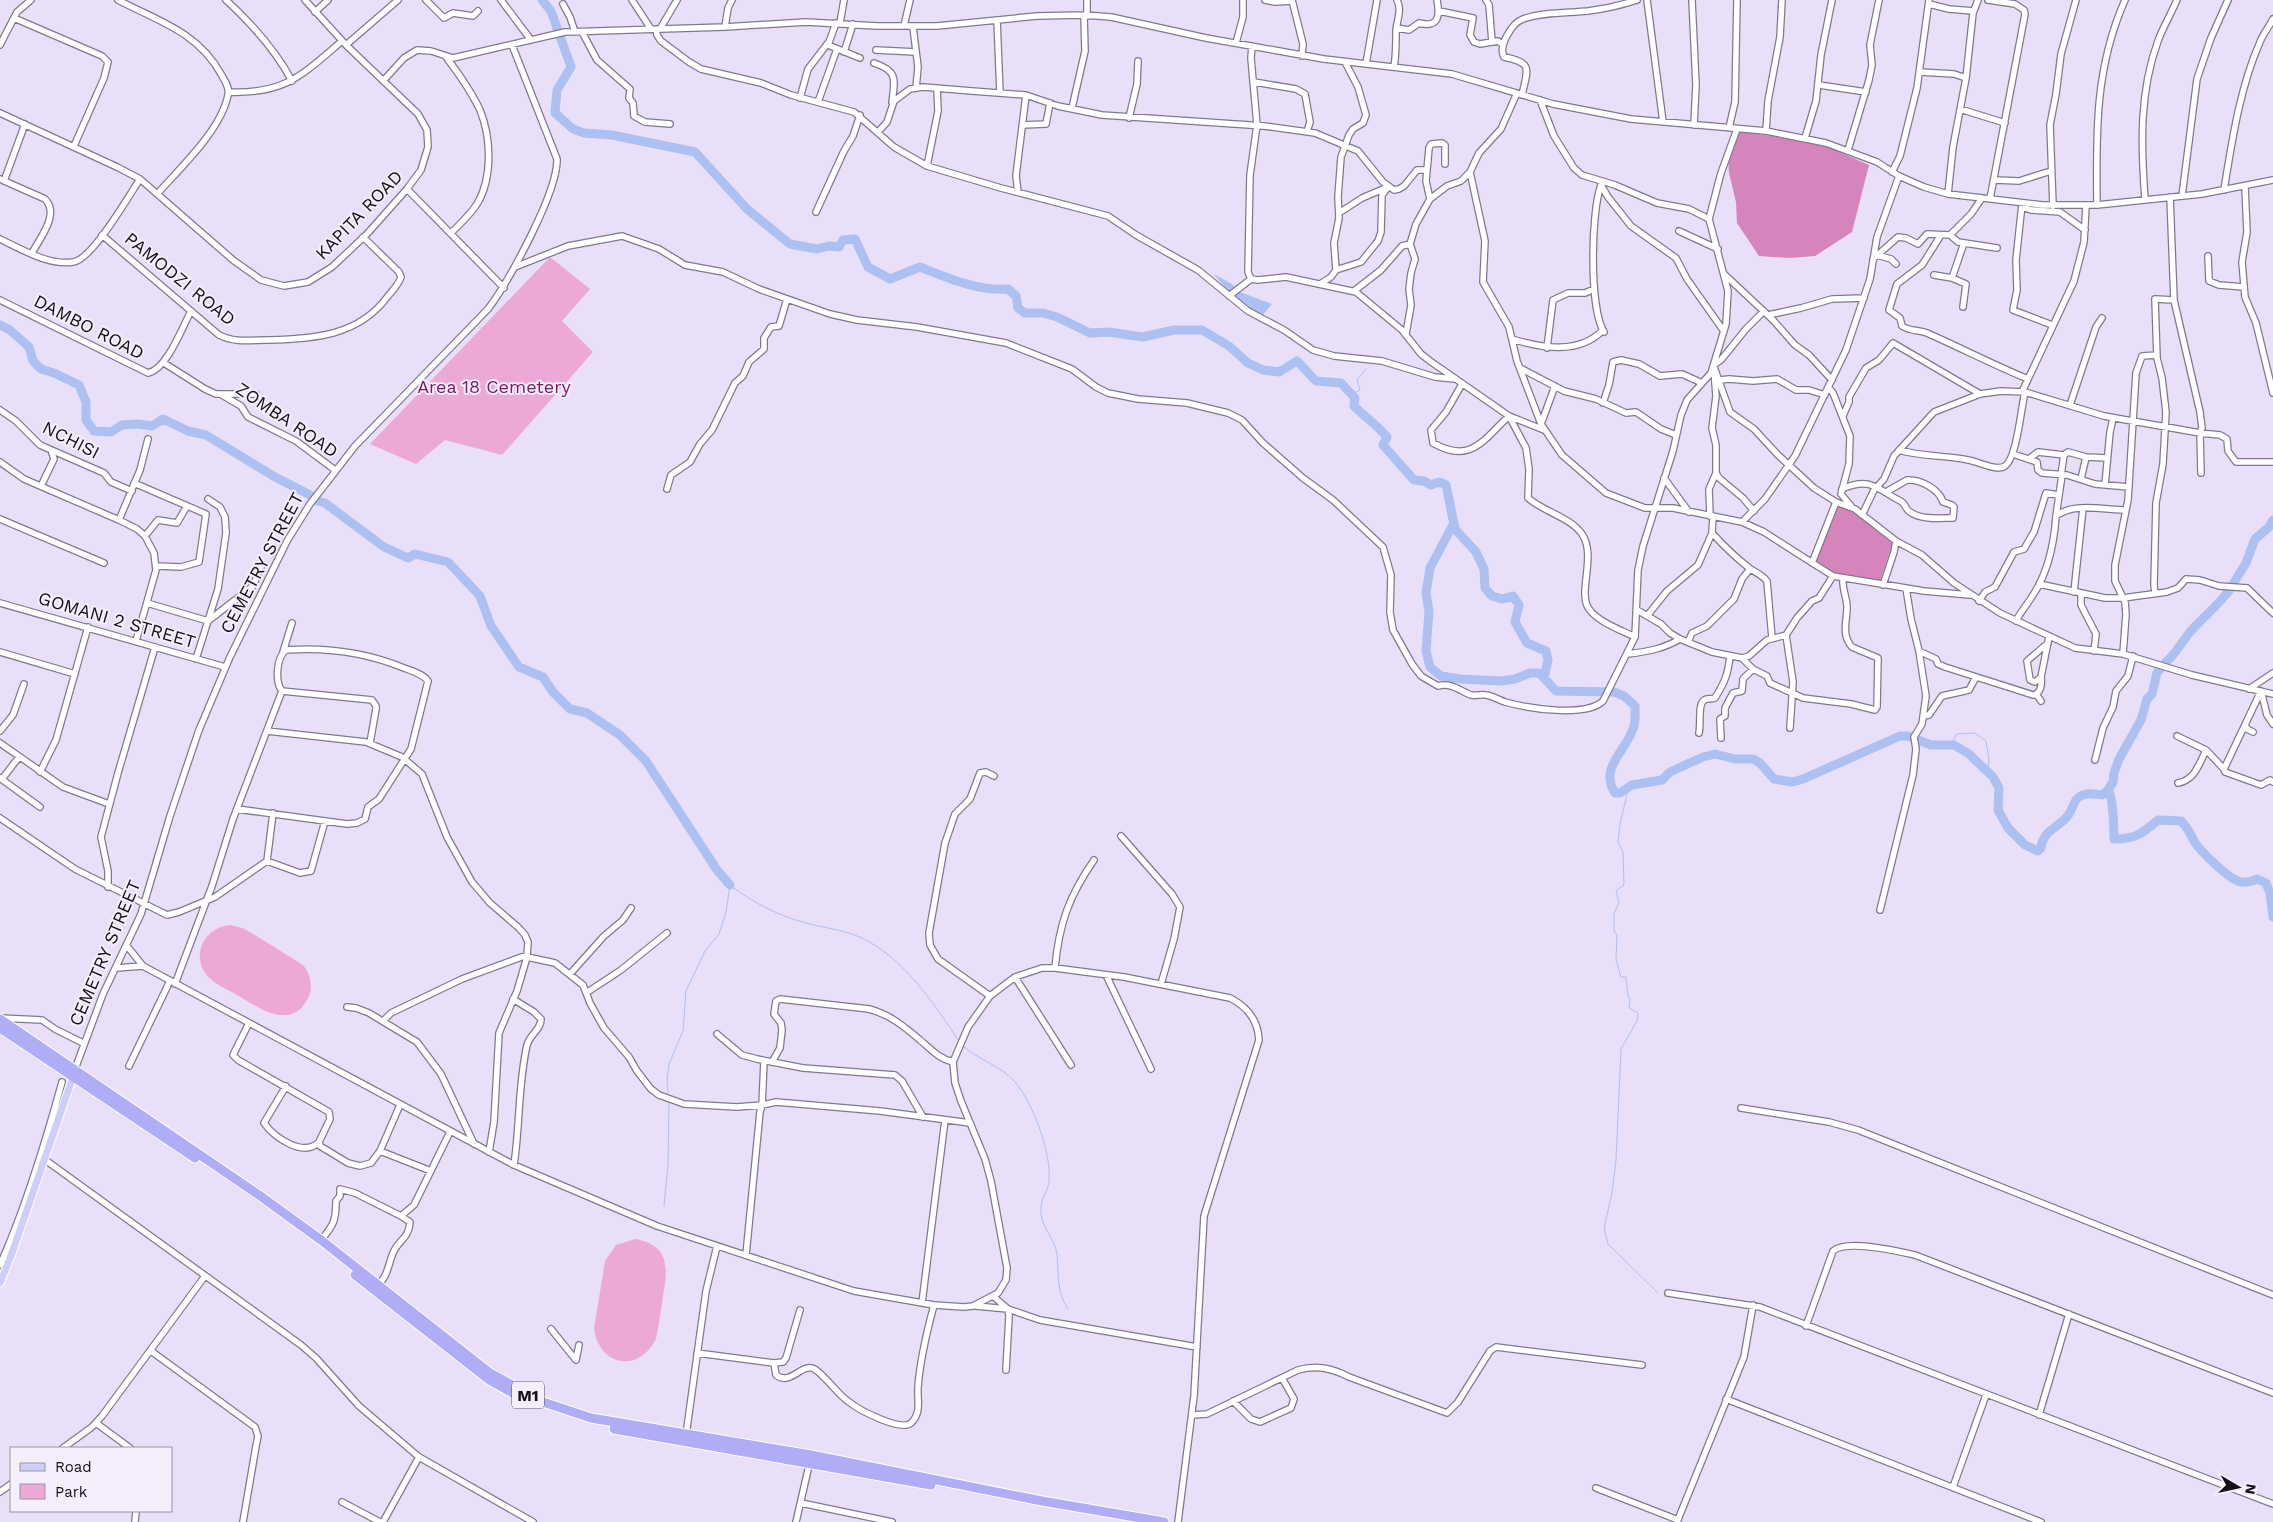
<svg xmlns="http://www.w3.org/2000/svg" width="2273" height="1522" font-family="'Work Sans',sans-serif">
<rect width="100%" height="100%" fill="#e9dff8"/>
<!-- green -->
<path fill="#eda9d6" d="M550 257 590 289 562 321 593 352 502 455 445 440 416 464 370 444Z
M231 925 245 929 303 965C311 975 314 989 307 1000 290 1031 258 1007 237 995 227 989 213 984 206 974 190 953 207 926 231 925Z
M635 1239C670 1245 668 1268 663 1296 661 1310 659 1325 656 1339 639 1373 600 1367 594 1329L605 1261 616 1245Z"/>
<!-- forest -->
<path fill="#d684bc" d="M1740 131 1821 144 1869 165 1852 232 1815 256 1789 258 1759 256 1737 223 1736 202 1729 173 1728 158Z
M1838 506 1849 509 1893 542 1880 581 1839 575 1816 562Z"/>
<!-- water -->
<path fill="#acc0f1" d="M1214 274 1232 284 1240 292 1272 304 1262 316C1246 309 1224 288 1214 274Z"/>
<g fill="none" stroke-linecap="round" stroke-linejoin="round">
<!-- stream -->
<path stroke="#acc0f1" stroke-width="1" d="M1352 394 1360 390 1357 380 1366 369
M1923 741 1952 742 1957 734 1975 733 1986 741 1989 760 1988 771
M1628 790 1620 824 1618 842 1623 852 1624 885 1616 891 1619 902 1614 914V931L1617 935 1616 959 1621 977H1626L1628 997 1630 998 1629 1008 1638 1013 1637 1021 1621 1049 1616 1160 1612 1193 1604 1228 1608 1244 1657 1292
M731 886C754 903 779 916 806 923 825 928 844 930 862 938 902 957 935 1004 958 1040
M962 1045C978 1060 1000 1065 1015 1082 1033 1103 1052 1154 1049 1182 1048 1191 1041 1199 1041 1208 1039 1226 1055 1238 1057 1254 1059 1274 1056 1291 1068 1309
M668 1095 667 1080 669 1064 683 1031 686 991 705 951 719 934 726 912 730 885
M664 1206 668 1165 669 1102"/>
<!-- river -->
<path stroke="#acc0f1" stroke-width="9" d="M542 0 551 11 571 67 557 90 555 113 573 129 584 133 612 135 695 152 747 209 790 244 817 249 829 246 839 247 843 240 855 239 868 267 890 279 920 267C948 278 977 291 1008 289L1016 296 1018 308 1025 313H1043L1057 317 1090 333 1108 332 1143 337 1174 330H1202L1229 346 1248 363 1263 370 1279 372 1297 361 1316 381 1341 383 1355 398 1354 406C1365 417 1378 426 1387 437L1383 445 1414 480 1424 481 1431 485 1439 482 1446 485 1455 529 1476 552 1484 569 1485 588 1492 596 1502 599 1513 596 1519 605 1515 622 1527 643 1546 651 1548 660 1544 678 1556 691 1614 692 1624 696 1635 706C1635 713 1636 723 1633 729 1625 752 1599 768 1615 793H1620L1632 785 1662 780 1670 772 1703 757 1715 754 1735 759H1753L1760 763 1774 779 1792 782 1803 779 1900 736H1908L1931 745H1954L1969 754 1993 777 1999 788 1998 810 2008 828 2025 845 2038 851 2041 848C2043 829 2060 828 2069 814 2072 810 2074 800 2079 797 2086 792 2094 794 2102 795L2108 790C2113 795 2114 829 2114 839 2135 839 2142 834 2158 820L2181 821C2188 828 2190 833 2194 841 2200 851 2227 877 2238 881 2245 884 2251 882 2257 879L2266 883 2270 893 2273 917
M0 325 10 330 29 347 33 361 41 369 54 373 79 385 86 402V420L94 431 111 432 122 425 138 424 152 426 163 419 188 431 206 435 275 477 310 495
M318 501 325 503 384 547 408 558 415 554 448 562 480 596 491 626 519 667 543 677 553 692 570 709 587 713 620 735 646 761 717 870 730 885
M1454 523 1430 568 1426 593 1429 612 1426 651 1430 667 1441 676 1460 679 1500 681 1515 679 1530 673H1539L1544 678
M2233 584 2246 563 2255 539 2269 527 2273 520
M2165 663C2176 654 2181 643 2190 632 2203 617 2219 605 2231 588
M2108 790 2113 782 2114 773 2119 759 2141 720 2147 699 2152 694 2157 673 2161 668"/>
<!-- minor casing -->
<g stroke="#81788e" stroke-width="8">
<path id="minor" d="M118 0C158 21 198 32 221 74 224 80 230 87 228 95 221 130 181 167 158 193
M226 0C251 23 276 51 292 81
M426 0 444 18 453 13 473 16 478 11
M501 0 531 40
M632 0 651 29
M1265 0 1275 2 1292 1
M1292 0 1303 44 1302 56
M1486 0 1489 5 1492 42
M1647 0 1663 122
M1692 0 1696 85 1694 125
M1988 0 2015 4 2024 10 2025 14 1990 199
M563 4 570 17 575 32
M1929 4 1949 9 1973 11
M1439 11 1473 18 1470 35 1474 42 1480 44 1498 41 1502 44
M315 12 328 0
M1087 16V0
M14 18 102 56 108 62 104 78 74 146
M997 20 1000 93
M836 23 828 45 860 58
M840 23 844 0
M904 26 910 0
M725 27 728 8 732 0
M913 27 918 67 916 88
M1397 28 1409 30 1419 23C1439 28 1440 16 1437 0
M656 29 657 35 661 41 689 62 701 69 761 83 791 95 854 112 894 147 927 166 1001 188 1108 216 1136 235 1198 270 1248 311 1284 330 1313 350 1334 356 1382 361 1435 377 1454 379
M660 29 677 0
M582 32 597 60 630 89 629 98 633 103 634 116 645 122 670 124
M1236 43 1243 17V0
M0 45 17 12 31 0
M346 45 398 0
M1252 46 1251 58 1257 125 1250 175 1248 272 1251 279 1258 280 1286 277 1356 292 1402 330 1421 354 1430 361 1509 416 1544 430
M876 50 916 52
M844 52 853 24
M446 57C459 74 471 91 480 110 491 137 493 178 477 204 470 215 460 224 451 233
M874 63C898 71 895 79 892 102
M1366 64 1377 0
M1394 67C1396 55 1396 46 1396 35 1395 23 1403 12 1397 0
M1920 72 1954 74 1966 78
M383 81 404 58 417 50 431 51 453 58 565 32 725 27 806 22 877 26H937L1037 16 1084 15 1111 17 1206 38 1324 59 1452 74 1553 104 1631 119 1766 131 1826 143 1877 162 1899 176 1924 187 1948 194 2043 205H2097L2202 194 2273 180
M1254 82 1296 89 1305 94 1310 122 1307 132
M1819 85 1866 92
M229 92C285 94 301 76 342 41
M1517 93 1501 129 1479 153 1470 172 1485 241 1483 282 1509 327 1517 361 1541 424 1562 455 1606 493 1645 508H1673L1742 522 1764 532 1833 576 1924 591 1970 595
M1522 95C1528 68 1533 63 1504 57 1498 46 1512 23 1523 19 1543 12 1567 13 1588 11 1605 9 1622 5 1637 0
M800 98 808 69 828 43
M818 102 837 49
M1072 108 1085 51 1084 15
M1960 109 2005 123
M0 113 117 167 140 179 233 260 261 280 284 286 308 282 332 267 367 234 407 189 421 170 428 147 427 130 418 114 346 45 305 0
M1129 118 1137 84 1138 61
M1023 125 1046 124 1050 103
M1729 128 1735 102 1737 0
M1766 131 1768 101 1780 37 1782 0
M878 132 887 122 894 101 910 89 923 87 972 91 1026 95 1058 106 1102 115 1264 126 1315 133 1358 151 1383 182 1394 190 1399 189 1404 186 1417 170H1427
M1805 138 1816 101 1821 55 1832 0
M1848 150 1869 80 1872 65 1870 45 1879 0
M927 166 938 111 937 89
M1892 172 1900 156 1917 88 1929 0
M0 179 45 199C60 214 40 238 32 253
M1995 180 2019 181 2051 171
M4 181 25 124
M1601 185 1608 197 1631 226 1676 258 1687 279 1723 330
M1601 185C1591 211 1589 308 1604 332
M2245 187 2247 232 2242 262 2245 297 2256 323 2273 393
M407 189 504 288
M2224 190C2232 141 2240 87 2260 42 2263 34 2269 27 2273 19
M1018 192 1016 176 1026 95
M1948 194 1953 147 1966 78 1973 13 1978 0
M2182 196 2197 79 2211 38 2228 0
M1430 199 1426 181 1429 148 1431 144 1442 143 1445 145V164
M2145 200C2141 146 2139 93 2158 41 2163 27 2171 14 2177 0
M2022 204 2016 260 2017 290 2013 310 2052 325
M2097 205C2096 132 2095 68 2125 0
M2053 206 2050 125 2056 94 2061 54 2076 0
M2022 207 2031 210 2060 212 2085 230
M816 212 844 151 853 136 860 115
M1339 213 1362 198 1388 187
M1709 219 1721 173 1737 129
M1679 231 1718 249
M102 235 219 335C235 343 251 340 268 340 314 339 359 336 388 296 393 290 399 284 401 277L399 272 363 237
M1941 235 1922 265 1897 284 1889 310 1900 318 1902 326C1911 332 1918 329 1927 333 1961 348 1994 365 2028 379
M1950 235 1958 242 1997 248
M0 239C21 249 49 266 73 262 92 260 128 197 140 179
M1877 255 1891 259 1896 264
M2208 256 2209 281 2219 285 2244 287
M1873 259 1898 237 1906 238 1918 244 1927 234 1950 235 1971 214 1982 198
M515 267 568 246 622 236 659 249 685 265 723 272 759 289 830 314 857 320 917 327 1006 343 1072 369 1096 387 1108 393 1138 399 1187 403 1228 413 1242 420 1263 443 1303 478 1333 500 1383 547 1391 575 1390 612 1393 630 1412 664 1421 676 1438 686C1451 682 1460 691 1471 695 1476 696 1481 694 1486 695 1493 696 1499 700 1505 702 1527 708 1585 718 1603 701L1635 637 1638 570 1643 546 1673 451 1681 415 1687 400 1711 373 1726 324 1728 291 1709 219 1689 209 1657 203 1615 185 1582 175 1574 168 1554 136 1540 100
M1336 270 1361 262 1378 241 1381 232 1382 195 1388 187
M1724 274 1773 320 1795 345 1809 355 1832 380
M1934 275 1952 278 1964 243
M1952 278 1966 284 1963 307
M1320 284 1331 277 1336 270 1334 243 1339 218 1338 197 1341 157 1349 135 1353 129 1363 123 1366 115 1358 87 1345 62
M1354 291 1381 270 1402 246 1410 244
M1229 296 1251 279
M0 300 148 373C167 369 182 328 191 311
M1768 315 1801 308 1832 299 1864 298
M1406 334 1411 305 1409 289 1411 273 1415 259 1410 244 1416 224 1430 199 1447 186 1461 181 1470 172
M1512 339C1542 348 1579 355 1603 330
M1547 348 1553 300 1568 293H1585L1594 289
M164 363 205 389 216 394H256
M1715 364 1721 360 1746 329 1764 311
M1714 367 1730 412 1754 429 1778 455 1814 488 1836 502 1855 509 1896 541 1922 555 1954 583 2000 613 2075 648 2123 654 2192 675 2273 694
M1520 368 1564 391 1596 399 1626 413 1636 412 1661 429 1676 435
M1714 370 1716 396 1712 428 1716 445V473L1719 478 1743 498 1754 511
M1720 380 1729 379 1753 381 1777 379 1796 390H1809L1825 395
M1462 384 1446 412 1431 430 1433 443C1471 465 1484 439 1509 416L1526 448 1529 469 1528 498C1544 512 1570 517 1582 534 1597 556 1577 593 1589 609 1598 622 1621 630 1635 637
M1829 388 1833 393 1850 436 1849 464 1841 494 1851 506
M2022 392 2074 281 2084 242 2086 205
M222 395 241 406 248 417 296 441 335 470
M1603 403 1609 385 1613 362 1621 360 1639 364 1660 376 1682 374 1702 383
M2070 405 2096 327 2102 318
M0 410 16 421 40 445 104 473 111 482 132 491
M1843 416 1849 402V397L1866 368 1879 360 1893 343 1980 394
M1541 424 1555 386
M1899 450C1922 457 1945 455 1968 460 1977 461 1997 472 2005 466 2017 458 2021 408 2025 392
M2013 454 2037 462 2038 470 2042 473 2067 475 2095 484 2129 487
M2030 458 2038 452 2064 455 2068 452 2086 457 2107 458
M0 462 24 479 119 520 137 529 145 536 154 553 156 570 136 641
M2201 473 2200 433 2220 435 2227 439 2228 451 2236 462H2273
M2061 475 2064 455
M1664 478 1689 512
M2081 479 2086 457
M134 483 206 514 199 562 181 567 156 566
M2105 485 2110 432 2113 418
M41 486 54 459 51 450
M667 489 671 475 690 462 700 444 712 430 735 383 743 376 749 362 764 349V338L771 327 779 326 787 299
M1842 489C1865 479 1873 484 1893 497 1896 499 1900 500 1903 503 1906 506 1906 510 1910 512 1921 520 1940 518 1953 518L1954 507 1952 505 1943 502C1939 489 1920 479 1907 480L1886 492
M1862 515 1874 490 1884 479 1894 456 1934 412 1980 394 2001 391 2025 392 2104 416 2200 433 2202 428 2200 412 2174 300 2170 197
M1710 516 1709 489 1716 473
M2056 516 2062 475
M0 519 104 563
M119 520 140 470 148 439
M1742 522 1765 499 1795 456 1846 350 1870 279 1877 237 1899 176
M1712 533C1723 545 1735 557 1748 567 1754 572 1761 574 1767 581L1772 638
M145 536 158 520 177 523 187 506
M1812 563 1836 502
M2039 584 2105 598H2123L2167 592 2178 588 2186 579 2200 580 2219 586 2247 588 2273 613
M1883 585 1894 552 1896 541
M2074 592 2083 508
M2081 593V605L2096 634 2094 651
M2155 593 2154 585 2156 503 2163 464 2166 412 2162 378 2157 358 2155 299 2174 300
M1979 601 1985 592 1995 587 2014 552 2024 549 2034 532 2046 493 2058 495
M0 603 225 667
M147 603 208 621 253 586 261 567
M1637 610 1661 624 1670 633 1680 639 1712 652 1742 658 1753 669 1767 676 1770 683 1803 698 1851 704 1875 710 1877 707 1878 658 1852 647C1841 635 1847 621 1847 607 1847 598 1842 589 1843 579
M1647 616 1667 591 1698 565 1712 533 1713 516
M2016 621C2020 613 2026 606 2031 598 2048 574 2054 545 2056 516 2073 502 2106 510 2126 510
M1786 635 1793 682 1790 728
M1688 642 1692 633 1707 626 1734 599 1742 579 1750 569
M1919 651 1936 659 1938 664 1945 667 2033 695C2041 694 2042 684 2041 677L2049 637
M0 652 75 674
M283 652 292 623
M1627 654C1646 652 1663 649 1680 639
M2123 654 2126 614 2125 602 2115 581V565L2128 500 2136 373 2142 356 2157 355
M1742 658 1749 656 1767 640 1786 635 1797 618 1812 601 1819 598 1833 576
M196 659 218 589 226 533 225 517 220 507 208 499
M2041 677 2035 682 2030 680 2027 661 2048 643
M2249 689 2273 673
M2261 691 2224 769 2225 772 2261 785 2270 780 2273 782
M2261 691 2267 715 2273 724
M2036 694 2041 701
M1924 716 1929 715 1942 696 1969 690 1976 677
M2245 725 2247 729 2253 732
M0 731 13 715 24 684
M267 731 366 742 402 757 422 774 447 837 472 882 490 903 519 928 525 935 528 942 527 957 517 991 499 1033 494 1122 489 1152
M1699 733C1701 724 1698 707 1703 701 1707 697 1711 700 1715 698 1725 682 1728 674 1730 656
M2177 736 2206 750 2224 769
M1721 738 1720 719 1725 716V708L1733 693 1742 691 1743 679 1753 669
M0 743 63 787 109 804
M2095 760 2103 728 2113 707 2116 691 2128 676 2133 656
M40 772 56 740 88 627
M0 778 40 807
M2 779 19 757
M2178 783C2195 780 2199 764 2206 750
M237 809 347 824 357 823 365 819 368 807 379 799 411 749 428 681C423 674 412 671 404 668 365 652 328 647 286 650 276 658 275 682 282 691
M0 818 75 869 167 915 179 912 215 897 267 861 273 813
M1121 836 1172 894 1180 907 1174 939 1161 984
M267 861 300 873 311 871 325 821
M108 887V871L101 837 118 773 155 647
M1880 910 1913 775 1916 749 1914 737 1922 724 1926 696 1919 651 1911 619 1906 588
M127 946 143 966 514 1165 657 1226 854 1291 934 1305 964 1307 973 1306 998 1293 1006 1280 1007 1268 991 1181 985 1159 961 1101 955 1083 953 1062 968 1027 990 996 1015 977 1042 968H1055L1124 977 1230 998C1248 1007 1258 1020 1259 1040L1204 1216 1194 1396 1178 1522
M527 957 555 963 583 985 590 1003 604 1028 629 1057 637 1071 651 1089 659 1095 684 1104 737 1107 762 1105 764 1061
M116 968 143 966
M1055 968C1059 924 1069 896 1094 860
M570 974 604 936 623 920 631 908
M1106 975 1151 1069
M1015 977 1071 1065
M175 984 212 886 233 819 282 691 372 700 376 706V709L370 743
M586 993 621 970 667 933
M990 996 938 959 930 945 929 933 945 843 955 814 970 799 980 773 986 772 994 776
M513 999 534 1012 541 1019C541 1030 530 1034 527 1045 518 1085 520 1125 514 1165
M347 1007 356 1008 369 1013 417 1042 441 1074 474 1144
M0 1018 42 1020 55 1029 83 1043
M383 1021 391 1013 462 979 527 955
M249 1023 233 1055 238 1060 329 1112 330 1119 319 1142 320 1146 348 1163 360 1166 371 1163 380 1151 400 1105
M717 1034 742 1055 757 1059 803 1068 895 1075 902 1081 923 1117
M772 1062 780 1048 782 1030 781 1023 774 1014 776 1001 780 999 869 1009C889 1014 905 1027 920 1040 931 1049 939 1059 953 1062
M129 1066 170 981
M75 1069 103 994 141 914 170 816 199 730 230 657 287 541 310 504 355 446 488 309C509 281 558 192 557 159L512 45
M286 1086 264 1123C274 1137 303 1158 319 1142
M1741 1108 1829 1122 1858 1130 2273 1295
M380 1151 431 1171
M44 1159 301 1345 316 1358 359 1406 419 1457 533 1522
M321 1240C334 1225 336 1220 336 1201L340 1196V1189L355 1193 401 1216 414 1205 450 1132
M746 1255 760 1112 762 1105 776 1102 880 1111 970 1123
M0 1265C26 1207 45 1144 62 1082
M378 1285C388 1276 388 1265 393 1253 398 1240 409 1239 410 1222L401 1216
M1668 1293 1760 1307 2273 1504
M994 1297 1008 1309 1009 1316 1006 1370
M922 1303 945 1120
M976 1306 1008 1309 1040 1320 1197 1347
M1806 1326 1833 1251C1847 1239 1897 1251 1915 1255L2273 1393
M551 1329 576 1360 579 1345
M151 1351 255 1427 258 1436 256 1446 243 1522
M697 1353 774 1363 783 1362 786 1358 800 1310
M774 1363 776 1375C791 1387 803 1360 816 1370 829 1380 838 1395 849 1402 859 1410 901 1432 911 1423 922 1413 917 1399 918 1387 920 1360 927 1331 934 1305
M1726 1399 2041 1522
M1233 1401 1251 1419 1260 1422 1291 1408 1294 1399 1282 1378
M1192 1415 1207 1414 1298 1370C1317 1365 1332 1368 1349 1377L1447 1413 1458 1402 1490 1351 1496 1347 1642 1365
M2039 1415 2069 1314
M96 1423 130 1448
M686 1435 706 1291 717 1246
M63 1448 92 1427 102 1416 205 1276
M1953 1487 1986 1395
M1596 1488 1678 1520
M0 1492 11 1484
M342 1502 380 1522
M801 1503 892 1522
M135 1522 136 1511
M383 1522 419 1457
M796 1522 810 1461
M1677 1522 1744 1357 1753 1305"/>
</g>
<!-- major casing -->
<g stroke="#fff" stroke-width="9">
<path id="major" d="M0 1283 11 1256 74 1074"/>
</g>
<!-- highway casing -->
<g stroke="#fff" stroke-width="11">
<path id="highway" d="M0 1019 259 1195 321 1240 490 1373 543 1402 591 1418 811 1455 1042 1501 1164 1522
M0 1028 195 1158
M355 1275 488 1379 528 1402
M614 1429 931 1485"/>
</g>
<!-- minor -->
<use href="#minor" stroke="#fff" stroke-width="5.5"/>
<!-- major -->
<use href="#major" stroke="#cfcefa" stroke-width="7"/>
<!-- highway -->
<use href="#highway" stroke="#afadf6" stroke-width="9"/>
</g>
<g text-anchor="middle" stroke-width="4" stroke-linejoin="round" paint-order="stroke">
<!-- shield labels -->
<rect fill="#f4eefd" stroke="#56535d" stroke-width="1" x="512" y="1381.5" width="32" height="27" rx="4"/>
<g font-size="16" font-weight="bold" fill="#131018">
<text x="528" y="1401">M1</text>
</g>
<!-- street labels -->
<g font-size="18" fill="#131018" stroke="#f4eefd">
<text transform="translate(359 215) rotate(-46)" y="6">KAPITA ROAD</text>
<text transform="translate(180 279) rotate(39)" y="6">PAMODZI ROAD</text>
<text transform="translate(89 327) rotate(27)" y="6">DAMBO ROAD</text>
<text transform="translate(287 420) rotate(34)" y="6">ZOMBA ROAD</text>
<text transform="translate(71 440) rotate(27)" y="6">NCHISI</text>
<text transform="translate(262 563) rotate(-62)" y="6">CEMETRY STREET</text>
<text transform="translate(117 620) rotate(16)" y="6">GOMANI 2 STREET</text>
<text transform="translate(105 953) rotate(-67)" y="6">CEMETRY STREET</text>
</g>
<!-- park labels -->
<g font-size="18" fill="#7a1962" stroke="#f4eefd">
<text x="494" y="393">Area 18 Cemetery</text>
</g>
</g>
<!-- legend -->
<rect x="10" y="1447" width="162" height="65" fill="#f4eefd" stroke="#9a95a1"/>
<rect x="20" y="1463" width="25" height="8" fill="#cfcefa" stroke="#9a95a1"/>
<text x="55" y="1472" font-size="15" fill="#131018">Road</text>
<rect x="20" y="1484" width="25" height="15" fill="#eda9d6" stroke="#9a95a1"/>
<text x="55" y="1497" font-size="15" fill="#131018">Park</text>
<!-- north arrow -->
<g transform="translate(2238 1487) rotate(99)" stroke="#f4eefd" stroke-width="4" paint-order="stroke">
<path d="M0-4L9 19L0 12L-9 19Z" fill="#131018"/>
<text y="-8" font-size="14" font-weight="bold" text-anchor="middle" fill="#131018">N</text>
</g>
</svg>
